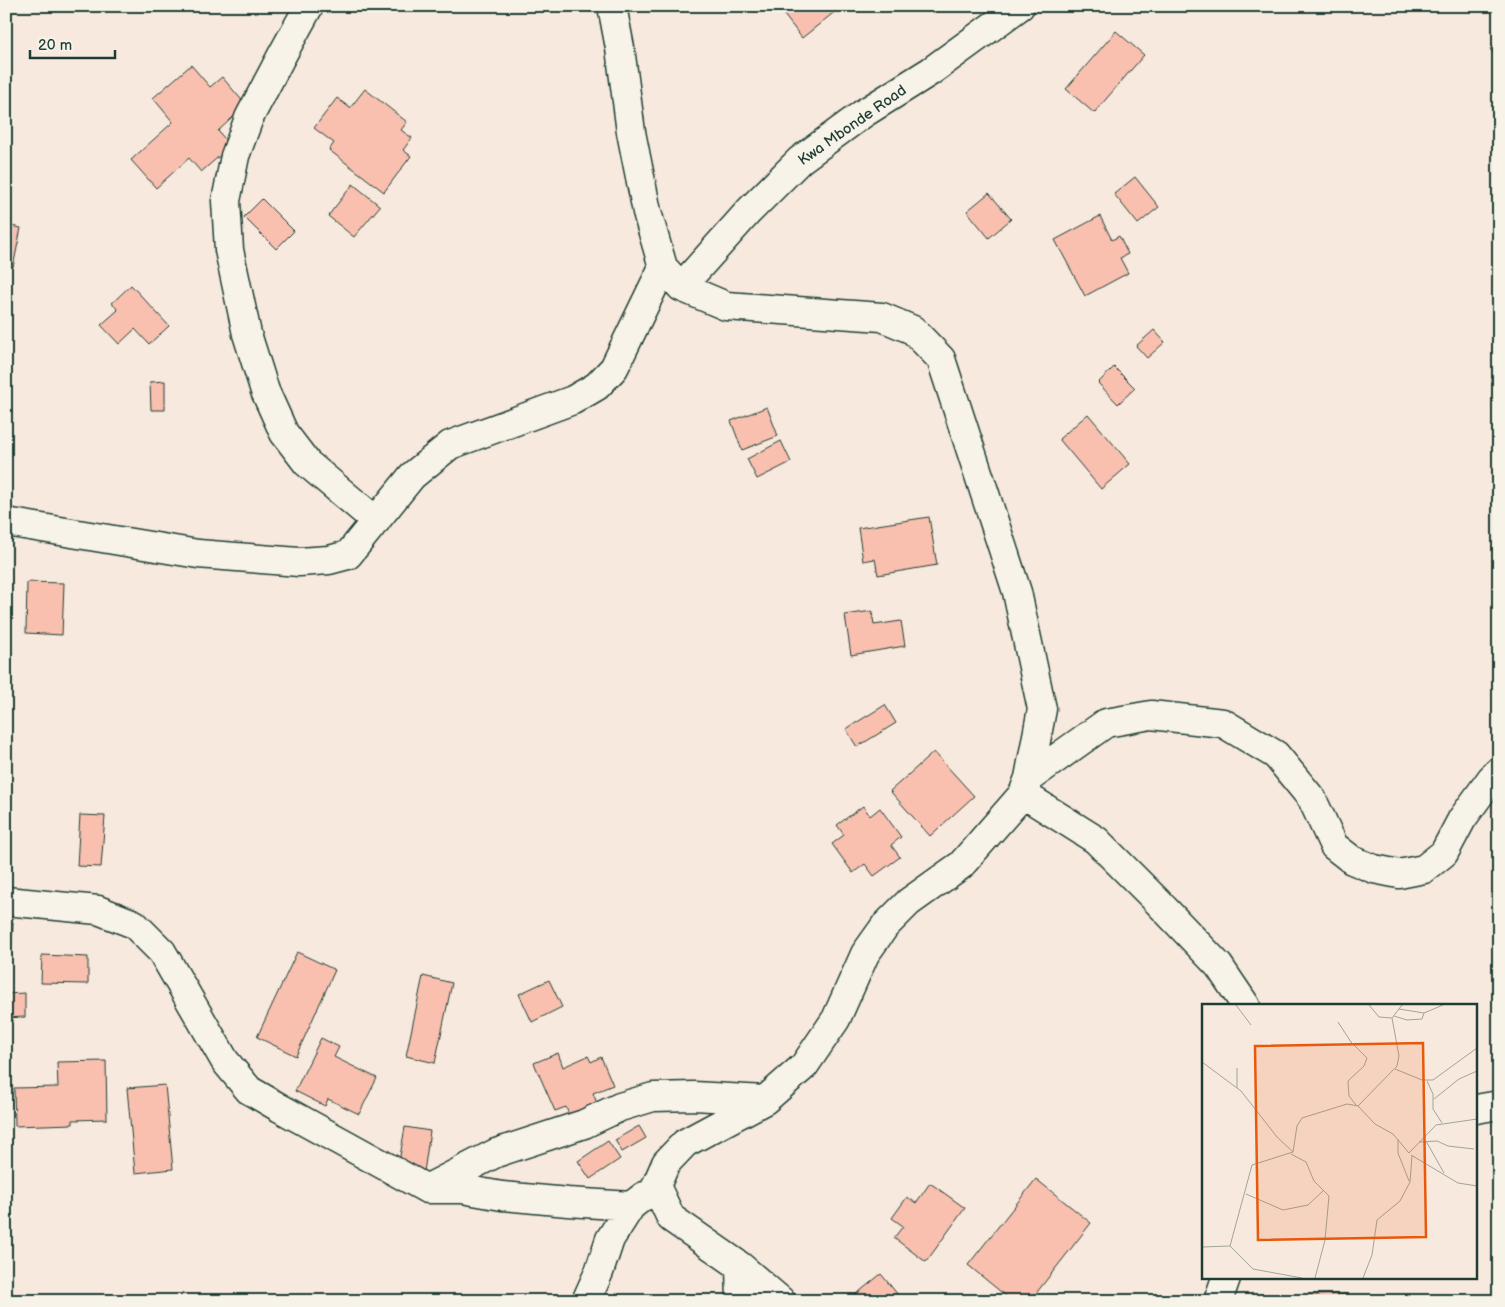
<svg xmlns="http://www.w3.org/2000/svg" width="1505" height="1307" font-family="'Balsamiq Sans',sans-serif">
<rect width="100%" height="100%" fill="#f7e9dd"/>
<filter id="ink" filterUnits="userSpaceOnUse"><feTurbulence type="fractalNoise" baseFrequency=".02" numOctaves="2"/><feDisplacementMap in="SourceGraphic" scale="10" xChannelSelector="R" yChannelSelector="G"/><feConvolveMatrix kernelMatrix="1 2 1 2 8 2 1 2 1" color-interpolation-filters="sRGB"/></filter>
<g filter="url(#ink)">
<!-- building -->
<path fill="#f9c0af" stroke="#1f3d34" d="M794 6H842L802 38 784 15Z
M1116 31 1144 55 1094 113 1066 89Z
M1499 42V61L1490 49Z
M191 65 210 87 222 77 246 105 218 131 231 146 201 172 189 158 156 188 131 160 173 122 153 98Z
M365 89 407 122 401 130 412 138 403 150 411 156 384 192 329 150 334 143 314 128 337 98 350 108Z
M1135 177 1159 207 1138 224 1114 194Z
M353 184 380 206 354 237 328 216Z
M989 193 1011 219 989 238 967 211Z
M262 199 294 231 276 249 244 217Z
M1100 216 1112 240 1119 236 1128 254 1120 258 1128 273 1085 296 1055 240Z
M6 225 21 228 13 267 6 265Z
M131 285 169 326 149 344 135 329 119 344 101 325 118 310 112 303Z
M1154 330 1165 342 1147 358 1136 346Z
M1114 367 1135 388 1118 404 1098 383Z
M165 381V410H151L150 382Z
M767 407 778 436 742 450 731 421Z
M1088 414 1130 464 1101 489 1059 439Z
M781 441 791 462 757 479 747 459Z
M929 517 937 565 878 575 875 559 863 561 858 528Z
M27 582 64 583 62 635 26 633Z
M872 611 874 625 901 621 905 646 851 655 845 615Z
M885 705 896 723 857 747 846 729Z
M934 752 974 796 930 836 890 791Z
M863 806 870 816 880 808 901 837 891 845 900 857 874 876 865 864 853 873 832 844 844 835 837 825Z
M80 815 105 816 101 867 77 866Z
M6 921 13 922 12 944H6Z
M297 952 335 970 296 1056 257 1037Z
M42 955 88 957V984L41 983Z
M423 976 452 983 435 1063 406 1056Z
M549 980 562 1007 532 1022 519 994Z
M25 993V1017L6 1018V994Z
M321 1038 339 1047 334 1057 377 1078 359 1114 328 1099 325 1106 295 1091Z
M558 1053 563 1067 588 1056 591 1062 601 1057 613 1085 593 1093 598 1106 570 1118 566 1107 555 1111 534 1063Z
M106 1061 107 1119 73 1120V1124L15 1126 14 1088 58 1087 57 1062Z
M165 1085 173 1169 135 1173 127 1088Z
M639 1126 646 1138 622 1152 615 1140Z
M405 1127 430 1131 424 1172 398 1168Z
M608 1141 620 1159 590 1179 578 1161Z
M1036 1179 1091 1223 1030 1301H1012L968 1265Z
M930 1183 965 1208 926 1262 894 1238 903 1226 892 1218 907 1197 916 1203Z
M881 1274 903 1301H858L854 1296Z
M1347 1294V1301H1308V1295Z"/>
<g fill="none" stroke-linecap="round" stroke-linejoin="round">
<!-- minor casing -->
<g stroke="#1f3d34" stroke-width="31">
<path id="minor" d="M309 6 281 57 249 118 235 156 226 201 229 250 247 334 265 391 284 433 307 463 376 521
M612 6 620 48 631 132 647 212 663 267 681 287 726 306 882 317 913 330 941 359 1017 592 1042 709 1029 778 1023 794 961 865 909 902 885 926 865 954 836 1019 804 1066 765 1100 685 1143 666 1163 656 1186 671 1218 740 1266 781 1301
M681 287 749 211 800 160 864 113 931 71 1020 6
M6 522 198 554 299 562 329 560 348 555 412 476 450 445 573 400 597 386 614 368 663 267
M1029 778 1106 723 1151 715 1223 723 1276 755 1312 799 1334 846 1352 860 1374 869 1399 874 1424 869 1444 853 1462 819 1491 779 1499 771
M1023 794 1096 840 1156 900 1219 966 1246 1006
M6 901 98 910 134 924 162 952 225 1061 249 1090 280 1108 427 1189H462L502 1196 568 1202 631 1206
M1476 1109 1499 1105
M430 1187 496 1153 584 1124 620 1107 653 1097 694 1096 765 1100
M740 1266 741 1301
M586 1301 599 1272 610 1239 631 1206 644 1196
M1218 1301 1226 1278"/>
</g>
<!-- minor -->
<use href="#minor" stroke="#f7f3e8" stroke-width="28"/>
</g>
</g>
<g text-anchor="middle" stroke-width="4.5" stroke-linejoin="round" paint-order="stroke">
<!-- street labels -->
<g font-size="15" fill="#1f3d34" stroke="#f7f3e8">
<text transform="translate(852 125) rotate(-35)" y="5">Kwa Mbonde Road</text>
</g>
</g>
<!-- overview -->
<g transform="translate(1202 1004)">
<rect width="275" height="275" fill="#f7e9dd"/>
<path fill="none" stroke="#a1a499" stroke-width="1" d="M34 1 49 21M167 1 177 13 190 14M197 5 222 9 241 1M192 12 205 16 220 15 222 9M136 18 149 38 165 54 162 62 146 77 147 92 154 101M0 58 39 87 75 133 91 148M35 64V84M193 65 220 76H231L275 44M225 77 231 90V105L240 119M232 95 257 75 275 67M156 102 195 62 197 52 190 14 200 1M196 135V149L207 177M224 137 242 169M217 138 235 137 246 142 272 145M89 150 104 158 112 177 127 192 123 236 113 274M209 151 256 179 275 182M44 190 81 206 106 201 122 186M28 242 51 265 100 274M0 243 28 242 50 161 91 148 95 122 100 114 145 100 156 102 173 120 191 130 207 149 234 121 275 115M161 274 170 251 175 216 198 197 208 178 210 152"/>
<path fill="#e8590c" fill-opacity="0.15" stroke="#e8590c" stroke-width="2.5" d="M221 39 224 233 56 236 53 42Z"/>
<rect width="275" height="275" fill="none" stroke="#1f3d34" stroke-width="2.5"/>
</g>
<!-- margin -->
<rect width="1505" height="1307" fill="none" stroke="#f7f3e8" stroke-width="25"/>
<rect x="12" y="12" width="1480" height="1282" fill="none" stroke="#1f3d34" stroke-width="2" filter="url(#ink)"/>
<!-- scale -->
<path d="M30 50v8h85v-8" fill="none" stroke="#1f3d34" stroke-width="2.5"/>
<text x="38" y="50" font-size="15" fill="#1f3d34" stroke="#f7f3e8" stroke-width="4" paint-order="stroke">20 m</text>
</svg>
